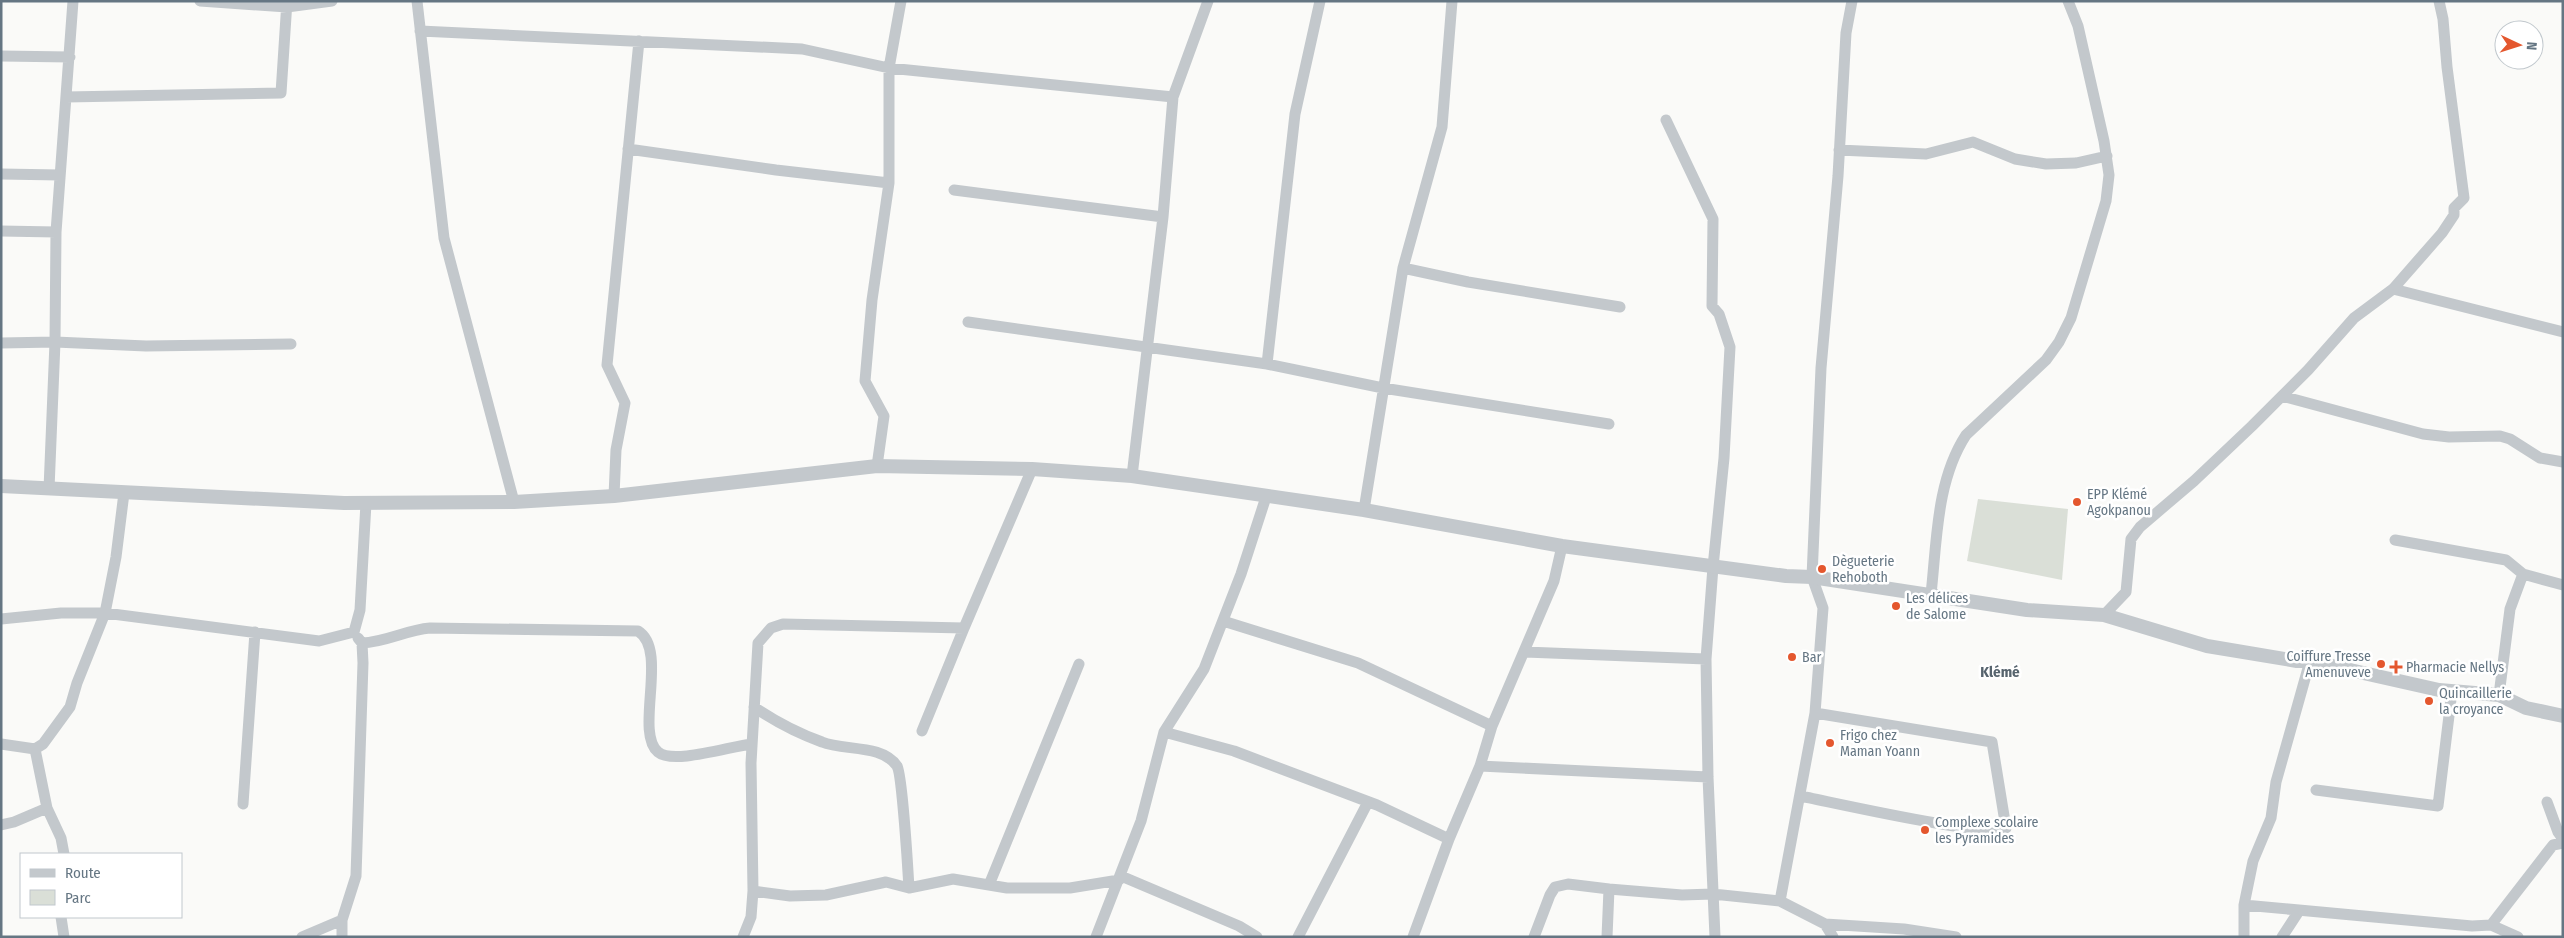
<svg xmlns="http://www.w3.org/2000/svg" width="2564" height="938" font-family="'Fira Sans Condensed',sans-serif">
<rect width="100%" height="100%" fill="#fafaf8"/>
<!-- green -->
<path fill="#dadfd7" d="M1978 499 2068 509 2062 580 1967 561Z"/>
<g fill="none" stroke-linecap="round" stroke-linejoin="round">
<!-- minor -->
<path stroke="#c3c8cc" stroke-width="11" d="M200 1 287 7 332 1
M417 1 444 238 514 502
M420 31 802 49 889 68 1173 97
M1 56 70 57
M66 97 281 93 287 1
M1666 120 1713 219 1712 306 1719 314 1730 347 1724 458 1713 567 1706 659 1708 777 1715 937
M628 149 776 170 889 183
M1839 150 1926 154 1973 142 2015 159 2046 164 2076 163 2107 156
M1 174 60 175
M954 190 1163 217
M1 231 56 232
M1403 268 1468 282 1620 307
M2393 289 2563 332
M968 322 1267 364 1383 388 1609 424
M1 343 55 342 146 346 291 344
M1267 364 1295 114 1320 1
M2282 396 2423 434 2449 437 2500 436 2510 439 2540 458 2563 462
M877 466 884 416 865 381 872 300 889 183V68L901 1
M1132 476 1163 217 1173 97 1208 1
M49 489 55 342 56 232 73 1
M614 496 616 450 625 403 607 365 639 41
M1364 510 1403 268 1442 127 1452 1
M2395 540 2506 560 2523 574 2563 585
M1931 594C1937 541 1936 481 1966 435L2046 360 2059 342 2071 318 2106 201 2109 175 2104 141 2078 26 2068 1
M2104 615 2126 592 2131 539 2140 527 2194 481 2252 426 2308 370 2354 318 2393 289 2442 233 2454 215V208L2464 198 2447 67 2443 19 2439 1
M1 619 61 613H105L319 641 354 632 360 610 366 503
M1223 621 1358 663 1492 726
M362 643C386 642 406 630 430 628L638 631C669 650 634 732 658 752 673 765 731 746 752 744
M1525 652 1706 659
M2499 695 2510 609 2523 574
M754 707C776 722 797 733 822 742 844 751 882 744 897 766 902 774 908 871 909 888
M922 731 964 628
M1164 732 1234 751 1377 805 1449 839
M1 744 35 749 43 744 70 707 77 683 105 613 116 557 124 493
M35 749 47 808 61 838 64 854
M1480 766 1708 777
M2316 790 2438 806 2452 691
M1800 796C1827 801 1992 839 2006 828L1992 742 1815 713
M2547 802 2558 832 2563 839
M243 804 255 632
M1 825 14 822 47 808
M1121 876 1239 926 1257 937
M989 885 1079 664
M753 891 790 896 826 895 886 882 909 888 953 879 1007 888H1070L1119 880
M1780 901 1815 713 1823 608 1812 577 1821 368 1838 176 1846 33 1852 1
M2244 905 2472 926 2491 925 2553 845 2563 843
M61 917 64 937
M1825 924 1904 929 1956 937
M2491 925 2518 937
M302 937 342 920
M342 937V920L356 876 363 663 362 643 358 638
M743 937 751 917 753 891 751 763 758 643 771 628 783 624 964 628 1032 469
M1096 937 1141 821 1164 732 1204 669 1241 574 1266 497
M1298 937 1368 802
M1413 937 1449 839 1480 766 1492 726 1554 581 1562 546
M1534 937 1550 895 1555 887 1568 884 1609 889
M1607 937 1609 889 1682 895 1713 894 1780 901 1825 924 1833 937
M2244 937V905L2253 861 2271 818 2276 782 2310 661
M2282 937 2299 911"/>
<!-- tertiary -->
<path stroke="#c3c8cc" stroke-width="14" d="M1 486 344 503 514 502 614 496 877 466 1032 469 1132 476 1364 510 1562 546 1786 576 1812 577 2027 610 2104 615 2207 646 2297 661H2310L2439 690 2499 695 2526 708 2563 716"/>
</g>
<!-- markers -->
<g fill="#e4572e" stroke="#fff" stroke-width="2">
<circle cx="2077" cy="502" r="5"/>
<circle cx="1822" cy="569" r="5"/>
<circle cx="1896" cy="606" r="5"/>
<circle cx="1792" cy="657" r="5"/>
<circle cx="2381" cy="664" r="5"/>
<path d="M2393.5 659.5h5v5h5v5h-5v5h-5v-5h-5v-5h5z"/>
<circle cx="2429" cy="701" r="5"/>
<circle cx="1830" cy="743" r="5"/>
<circle cx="1925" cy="830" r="5"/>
</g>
<g text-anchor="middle" stroke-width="5" stroke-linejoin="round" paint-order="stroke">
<!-- poi labels -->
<g font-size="14" fill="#657683" stroke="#fff" text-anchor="start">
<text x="2087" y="499">EPP Klémé<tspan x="2087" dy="16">Agokpanou</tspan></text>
<text x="1832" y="566">Dègueterie<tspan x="1832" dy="16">Rehoboth</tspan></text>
<text x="1906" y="603">Les délices<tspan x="1906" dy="16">de Salome</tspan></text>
<text x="2371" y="661" text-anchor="end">Coiffure Tresse<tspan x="2371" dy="16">Amenuveve</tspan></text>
<text x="1802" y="662">Bar</text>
<text x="2406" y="672">Pharmacie Nellys</text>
<text x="2439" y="698">Quincaillerie<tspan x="2439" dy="16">la croyance</tspan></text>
<text x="1840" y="740">Frigo chez<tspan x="1840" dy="16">Maman Yoann</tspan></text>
<text x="1935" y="827">Complexe scolaire<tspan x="1935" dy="16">les Pyramides</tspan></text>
</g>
<!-- neighbourhood labels -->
<g font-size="15" font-weight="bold" fill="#57646e" stroke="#fff">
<text x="2000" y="677">Klémé</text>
</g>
</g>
<!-- border -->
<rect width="2564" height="938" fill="none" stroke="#657683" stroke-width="5"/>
<!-- legend -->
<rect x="20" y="853" width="162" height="65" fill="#ffffff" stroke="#c1c8cd"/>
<rect x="30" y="869" width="25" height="8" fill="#c3c8cc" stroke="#c1c8cd"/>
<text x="65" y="878" font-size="15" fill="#657683">Route</text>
<rect x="30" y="890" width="25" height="15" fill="#dadfd7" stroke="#c1c8cd"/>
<text x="65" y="903" font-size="15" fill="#657683">Parc</text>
<!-- north arrow -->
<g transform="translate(2519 45) rotate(94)"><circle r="24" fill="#ffffff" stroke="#c1c8cd"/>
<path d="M0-4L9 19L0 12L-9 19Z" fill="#e4572e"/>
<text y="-8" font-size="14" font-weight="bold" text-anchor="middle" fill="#657683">N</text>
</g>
</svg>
